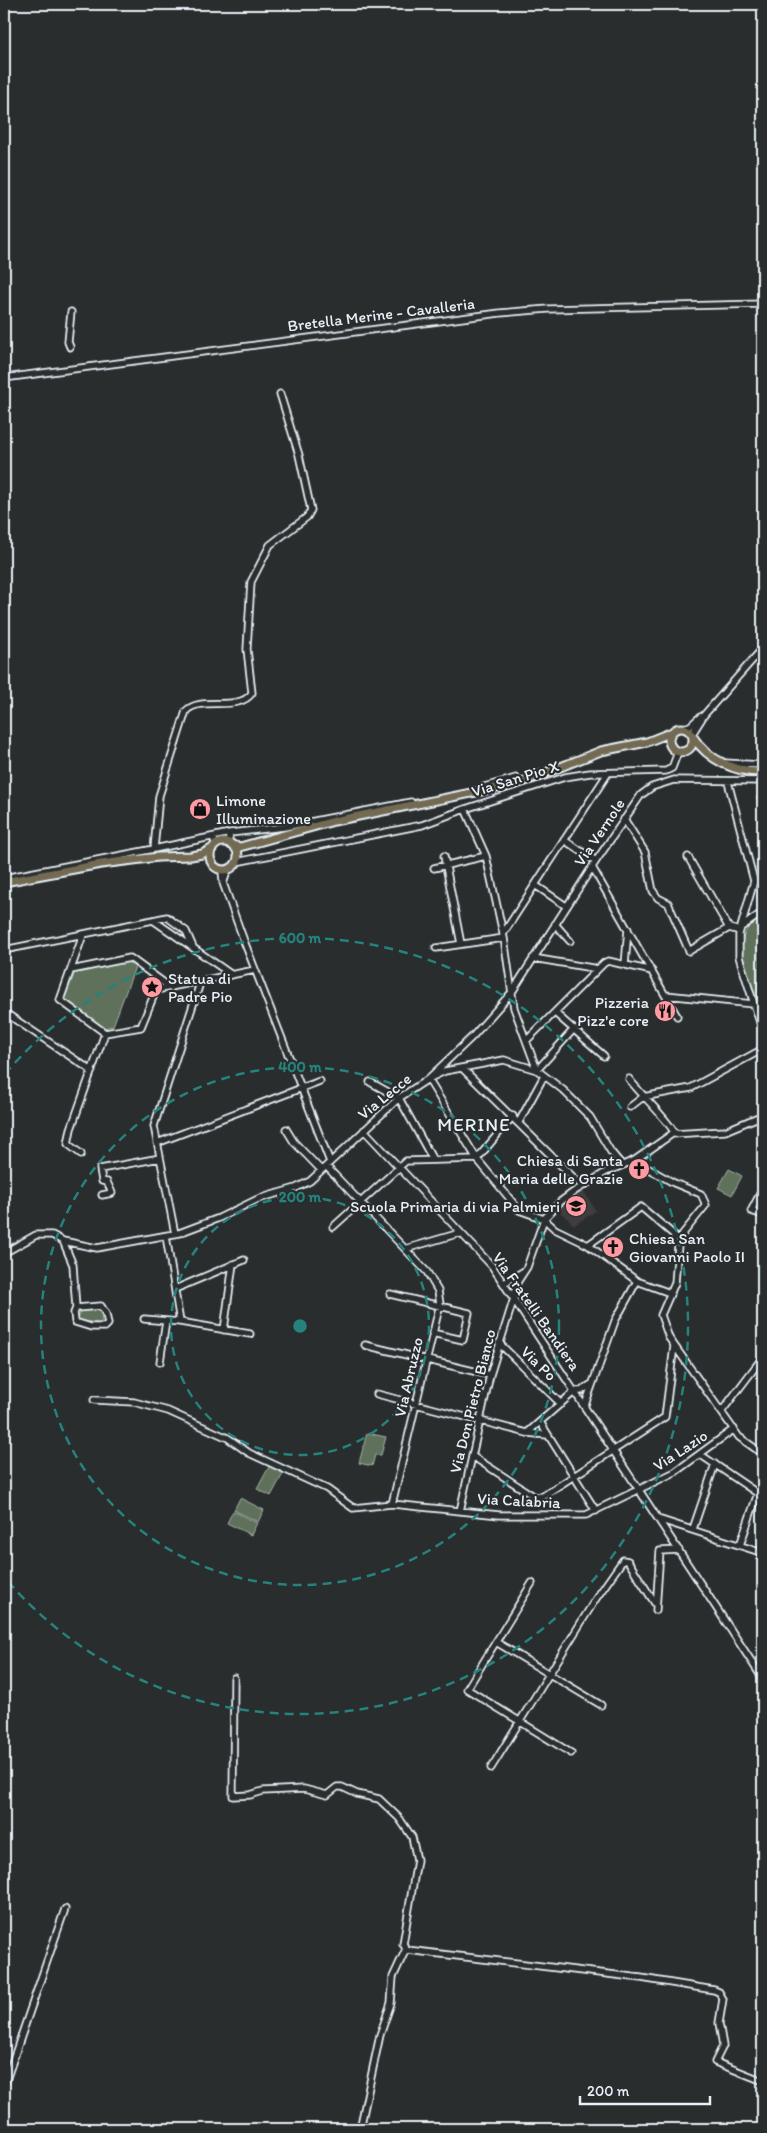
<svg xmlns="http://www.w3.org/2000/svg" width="767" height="2133" font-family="Itim,sans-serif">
<rect width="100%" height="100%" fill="#2a2d2e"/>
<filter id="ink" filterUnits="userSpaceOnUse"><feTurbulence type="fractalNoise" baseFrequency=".02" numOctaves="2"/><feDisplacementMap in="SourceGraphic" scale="10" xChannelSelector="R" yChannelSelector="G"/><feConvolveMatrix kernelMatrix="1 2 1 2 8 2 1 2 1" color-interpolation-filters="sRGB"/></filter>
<g filter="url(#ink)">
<!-- built -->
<path fill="#3f3c40" d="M583 1190 596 1211 574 1225 556 1208Z"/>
<!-- green -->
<path fill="#5e715a" stroke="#a3b1a9" d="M763 916V1020C752 988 721 936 763 916Z
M128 962 135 967 113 1026 104 1028 64 1000 75 972Z
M729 1169 742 1176 732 1195 718 1188Z
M98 1309 101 1311 102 1324 78 1320 80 1311Z
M367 1433 386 1437 381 1455H375L372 1466 359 1463Z
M270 1465 284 1472 271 1496 257 1489Z
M240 1498 264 1510 258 1522 234 1510Z
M233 1511 257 1523 251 1535 227 1523Z"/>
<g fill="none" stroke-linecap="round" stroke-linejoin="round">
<!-- minor casing -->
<g stroke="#e8f1f8" stroke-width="9">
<path id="minor" d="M70 347 68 342 71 312
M4 378 500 313 548 309 763 304
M683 728 690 726 700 717
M692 734 704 715 763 648
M725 763 763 765
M728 782 754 881 739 934V957L763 1032
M484 787 516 778
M761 798 763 803
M624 819 645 852 653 891 658 898 668 903 689 951 729 928
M213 837 216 845
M564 840 596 861
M228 843 230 833
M154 849 230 833 284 827 411 802
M444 856 461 944
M688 857 729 928 740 931
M236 862 422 825 465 809
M592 867 677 1016
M434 868 486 856
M222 870 223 883 244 941 330 1162
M4 878 154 849 159 796 186 711C201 695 238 713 252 693L247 649 251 582 270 545 307 517 311 510 299 455 280 394
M224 881 228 869
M535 885 566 906
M153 920 167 917 186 931 193 947
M555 924 570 941
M743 926 763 912
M503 934 608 773
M83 935 60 1000 105 1033 141 1027 156 990 255 970
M436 948 504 938
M4 950 153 920 232 975
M533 958 598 969
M625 965 628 929
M71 970 130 958 171 988
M666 995 753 1004
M4 1012 92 1071
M555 1013 604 1056
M574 1029 537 1070 514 1008 504 938 486 856 465 809 565 777 590 773 666 771 672 768 678 752
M527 1040 604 963 608 961 652 971
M462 1068 582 1186
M629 1079C644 1098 662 1113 675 1133
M370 1082 399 1098 433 1160
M630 1107 643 1097 691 1088 763 1049
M519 1122 544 1076
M286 1129 294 1142 321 1170
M364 1130 492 1266 763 1679
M157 1143 320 1081
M81 1154 68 1144 71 1129 105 1033
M326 1166 427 1272 438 1291 440 1304 392 1504
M649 1169 674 1183 701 1194 706 1205 677 1241
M763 1188 751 1211 763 1215
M102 1195 112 1193 107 1182 102 1181 100 1169 160 1158
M333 1227 406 1161 477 1159 513 1116
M175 1234 154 1126 200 983
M166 1236 180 1322
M63 1241 73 1265 76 1308 101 1306 106 1314 108 1324 105 1327H91L75 1322 74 1313 76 1308
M588 1245 641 1207 673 1234 678 1245 675 1283 661 1315 669 1338 739 1437 763 1454
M405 1249 460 1233
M4 1253 36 1235H52L63 1241 97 1248 179 1233 219 1218 258 1199 296 1188 310 1181 399 1098 428 1079 445 1071 504 1060 537 1070 563 1090 590 1117 611 1152 621 1164
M504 1283 524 1271
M175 1289 244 1260
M670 1293 637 1281 588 1245 555 1229 544 1219 519 1210 477 1159 428 1079 473 1036 512 992 596 861 641 795 652 787 674 780 763 781
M390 1294 469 1313 463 1340 432 1333
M144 1319 180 1322 250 1334
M224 1330 233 1264
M499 1343 561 1404
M365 1345 490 1375
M160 1362 166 1321
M377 1394 527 1433 547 1435
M94 1400 134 1402 168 1411 228 1438 249 1453 327 1489 353 1508 392 1504 499 1515H586L675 1472 734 1429
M585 1405 615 1321 637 1281
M722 1411 763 1357
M540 1422 596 1511
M527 1433 575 1391H581L590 1385
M701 1455 763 1497
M472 1456 535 1497 543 1496 665 1417 674 1346
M460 1511 490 1375 514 1298 516 1284 527 1267 544 1219 560 1202 575 1191 606 1172 635 1160 672 1134 725 1131 763 1115
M658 1519 763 1553
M693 1529 715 1464
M740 1545 758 1493
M532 1583 467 1689 571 1753
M656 1610 660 1551 679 1550
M496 1642 601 1705
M234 1678 233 1796 250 1795 263 1791 304 1789 327 1795 337 1787H342L357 1794 379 1799 399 1818 412 1837 417 1860 403 1944 407 1950 641 1978 714 1990 719 1992 723 1999 719 2023 723 2046 715 2062 763 2081
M491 1768 595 1600 623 1560 628 1561 656 1605
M4 2086 65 1909
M360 2129 380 2035 391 2003 393 1977 406 1949"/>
</g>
<!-- major casing -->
<g stroke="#e8f1f8" stroke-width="11">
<path id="major" d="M669 740a12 12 0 1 1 24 0a12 12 0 1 1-24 0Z
M693 737C708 760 736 773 763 772
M210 856a14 14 0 1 1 28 0a14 14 0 1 1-28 0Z
M231 845 240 847 334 821 520 783 601 751 647 742 672 732
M4 882 101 864 158 857 191 856 202 854 213 848"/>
</g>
<!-- minor -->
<use href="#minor" stroke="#2a2d2e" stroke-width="5.5"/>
<!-- major -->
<use href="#major" stroke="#736b52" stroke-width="7"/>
</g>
</g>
<!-- distance rings -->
<g fill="none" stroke="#25827c" stroke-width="2.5" stroke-dasharray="9 6">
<circle cx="300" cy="1326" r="129"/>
<circle cx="300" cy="1326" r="259"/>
<path d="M5 1074A388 388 0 1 1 5 1578"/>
</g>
<!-- icons -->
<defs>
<g id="shop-disc" transform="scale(1.125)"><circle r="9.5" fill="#ff9aa2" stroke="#2a2d2e"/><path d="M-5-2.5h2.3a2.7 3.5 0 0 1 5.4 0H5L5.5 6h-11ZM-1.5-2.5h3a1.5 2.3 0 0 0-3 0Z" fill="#111"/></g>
<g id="sight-disc" transform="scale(1.125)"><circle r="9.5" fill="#ff9aa2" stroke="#2a2d2e"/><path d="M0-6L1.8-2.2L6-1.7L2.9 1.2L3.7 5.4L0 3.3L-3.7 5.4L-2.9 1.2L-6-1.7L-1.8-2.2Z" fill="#111"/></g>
<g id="restaurant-disc" transform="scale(1.125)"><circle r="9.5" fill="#ff9aa2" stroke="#2a2d2e"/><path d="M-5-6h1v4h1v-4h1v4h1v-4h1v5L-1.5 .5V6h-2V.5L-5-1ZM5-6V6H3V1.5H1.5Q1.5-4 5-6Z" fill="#111"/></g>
<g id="church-disc" transform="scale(1.125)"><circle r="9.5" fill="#ff9aa2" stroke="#2a2d2e"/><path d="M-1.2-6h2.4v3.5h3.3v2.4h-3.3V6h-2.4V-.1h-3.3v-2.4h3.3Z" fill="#111"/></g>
<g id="school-disc" transform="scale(1.125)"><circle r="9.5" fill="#ff9aa2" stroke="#2a2d2e"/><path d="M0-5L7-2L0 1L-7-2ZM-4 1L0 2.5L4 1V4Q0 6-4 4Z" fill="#111"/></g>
</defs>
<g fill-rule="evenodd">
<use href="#shop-disc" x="200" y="809"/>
<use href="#sight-disc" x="152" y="987"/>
<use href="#restaurant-disc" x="665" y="1011"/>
<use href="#church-disc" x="639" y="1169"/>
<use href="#school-disc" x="576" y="1206"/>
<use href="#church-disc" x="613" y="1247"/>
</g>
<g text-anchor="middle" stroke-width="4.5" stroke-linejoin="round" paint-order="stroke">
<!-- street labels -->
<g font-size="16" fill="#e8f1f8" stroke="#2a2d2e">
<text transform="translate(381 314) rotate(-7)" y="6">Bretella Merine - Cavalleria</text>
<text transform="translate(515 778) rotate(-17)" y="6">Via San Pio X</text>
<text transform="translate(599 832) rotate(-56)" y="6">Via Vernole</text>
<text transform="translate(384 1096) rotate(-39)" y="6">Via Lecce</text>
<text transform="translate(537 1311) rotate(55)" y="6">Via Fratelli Bandiera</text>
<text transform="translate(539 1363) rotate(44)" y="6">Via Po</text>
<text transform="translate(408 1377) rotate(-77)" y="6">Via Abruzzo</text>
<text transform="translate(472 1401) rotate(-76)" y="6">Via Don Pietro Bianco</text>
<text transform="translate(680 1450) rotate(-33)" y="6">Via Lazio</text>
<text transform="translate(519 1500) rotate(3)" y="6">Via Calabria</text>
</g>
<!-- poi labels -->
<g font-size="16" fill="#e8f1f8" stroke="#2a2d2e" text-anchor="start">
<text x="216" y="806">Limone<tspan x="216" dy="18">Illuminazione</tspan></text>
<text x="168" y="984">Statua di<tspan x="168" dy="18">Padre Pio</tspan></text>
<text x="649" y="1008" text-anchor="end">Pizzeria<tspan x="649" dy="18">Pizz'e core</tspan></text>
<text x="623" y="1166" text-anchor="end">Chiesa di Santa<tspan x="623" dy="18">Maria delle Grazie</tspan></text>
<text x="560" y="1212" text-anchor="end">Scuola Primaria di via Palmieri</text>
<text x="629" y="1244">Chiesa San<tspan x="629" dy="18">Giovanni Paolo II</tspan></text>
</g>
<!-- quarter labels -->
<g font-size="19" letter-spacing="1" fill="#e8f1f8" stroke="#2a2d2e">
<text x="474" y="1131">MERINE</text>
</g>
</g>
<circle cx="300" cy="1326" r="8" fill="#25827c" stroke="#2a2d2e" stroke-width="2.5"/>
<g font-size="15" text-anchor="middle" font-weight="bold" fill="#25827c" stroke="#2a2d2e" stroke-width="4.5" stroke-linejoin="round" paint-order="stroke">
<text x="300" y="943">600 m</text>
<text x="300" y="1072">400 m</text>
<text x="300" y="1202">200 m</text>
</g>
<!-- margin -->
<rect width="767" height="2133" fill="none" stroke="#2a2d2e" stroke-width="20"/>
<rect x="10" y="10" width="747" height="2113" fill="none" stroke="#e8f1f8" stroke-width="2" filter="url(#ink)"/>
<!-- scale -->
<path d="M580 2096v8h130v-8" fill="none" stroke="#e8f1f8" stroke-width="2.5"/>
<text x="587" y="2096" font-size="15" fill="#e8f1f8" stroke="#2a2d2e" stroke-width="4" paint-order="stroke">200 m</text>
</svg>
